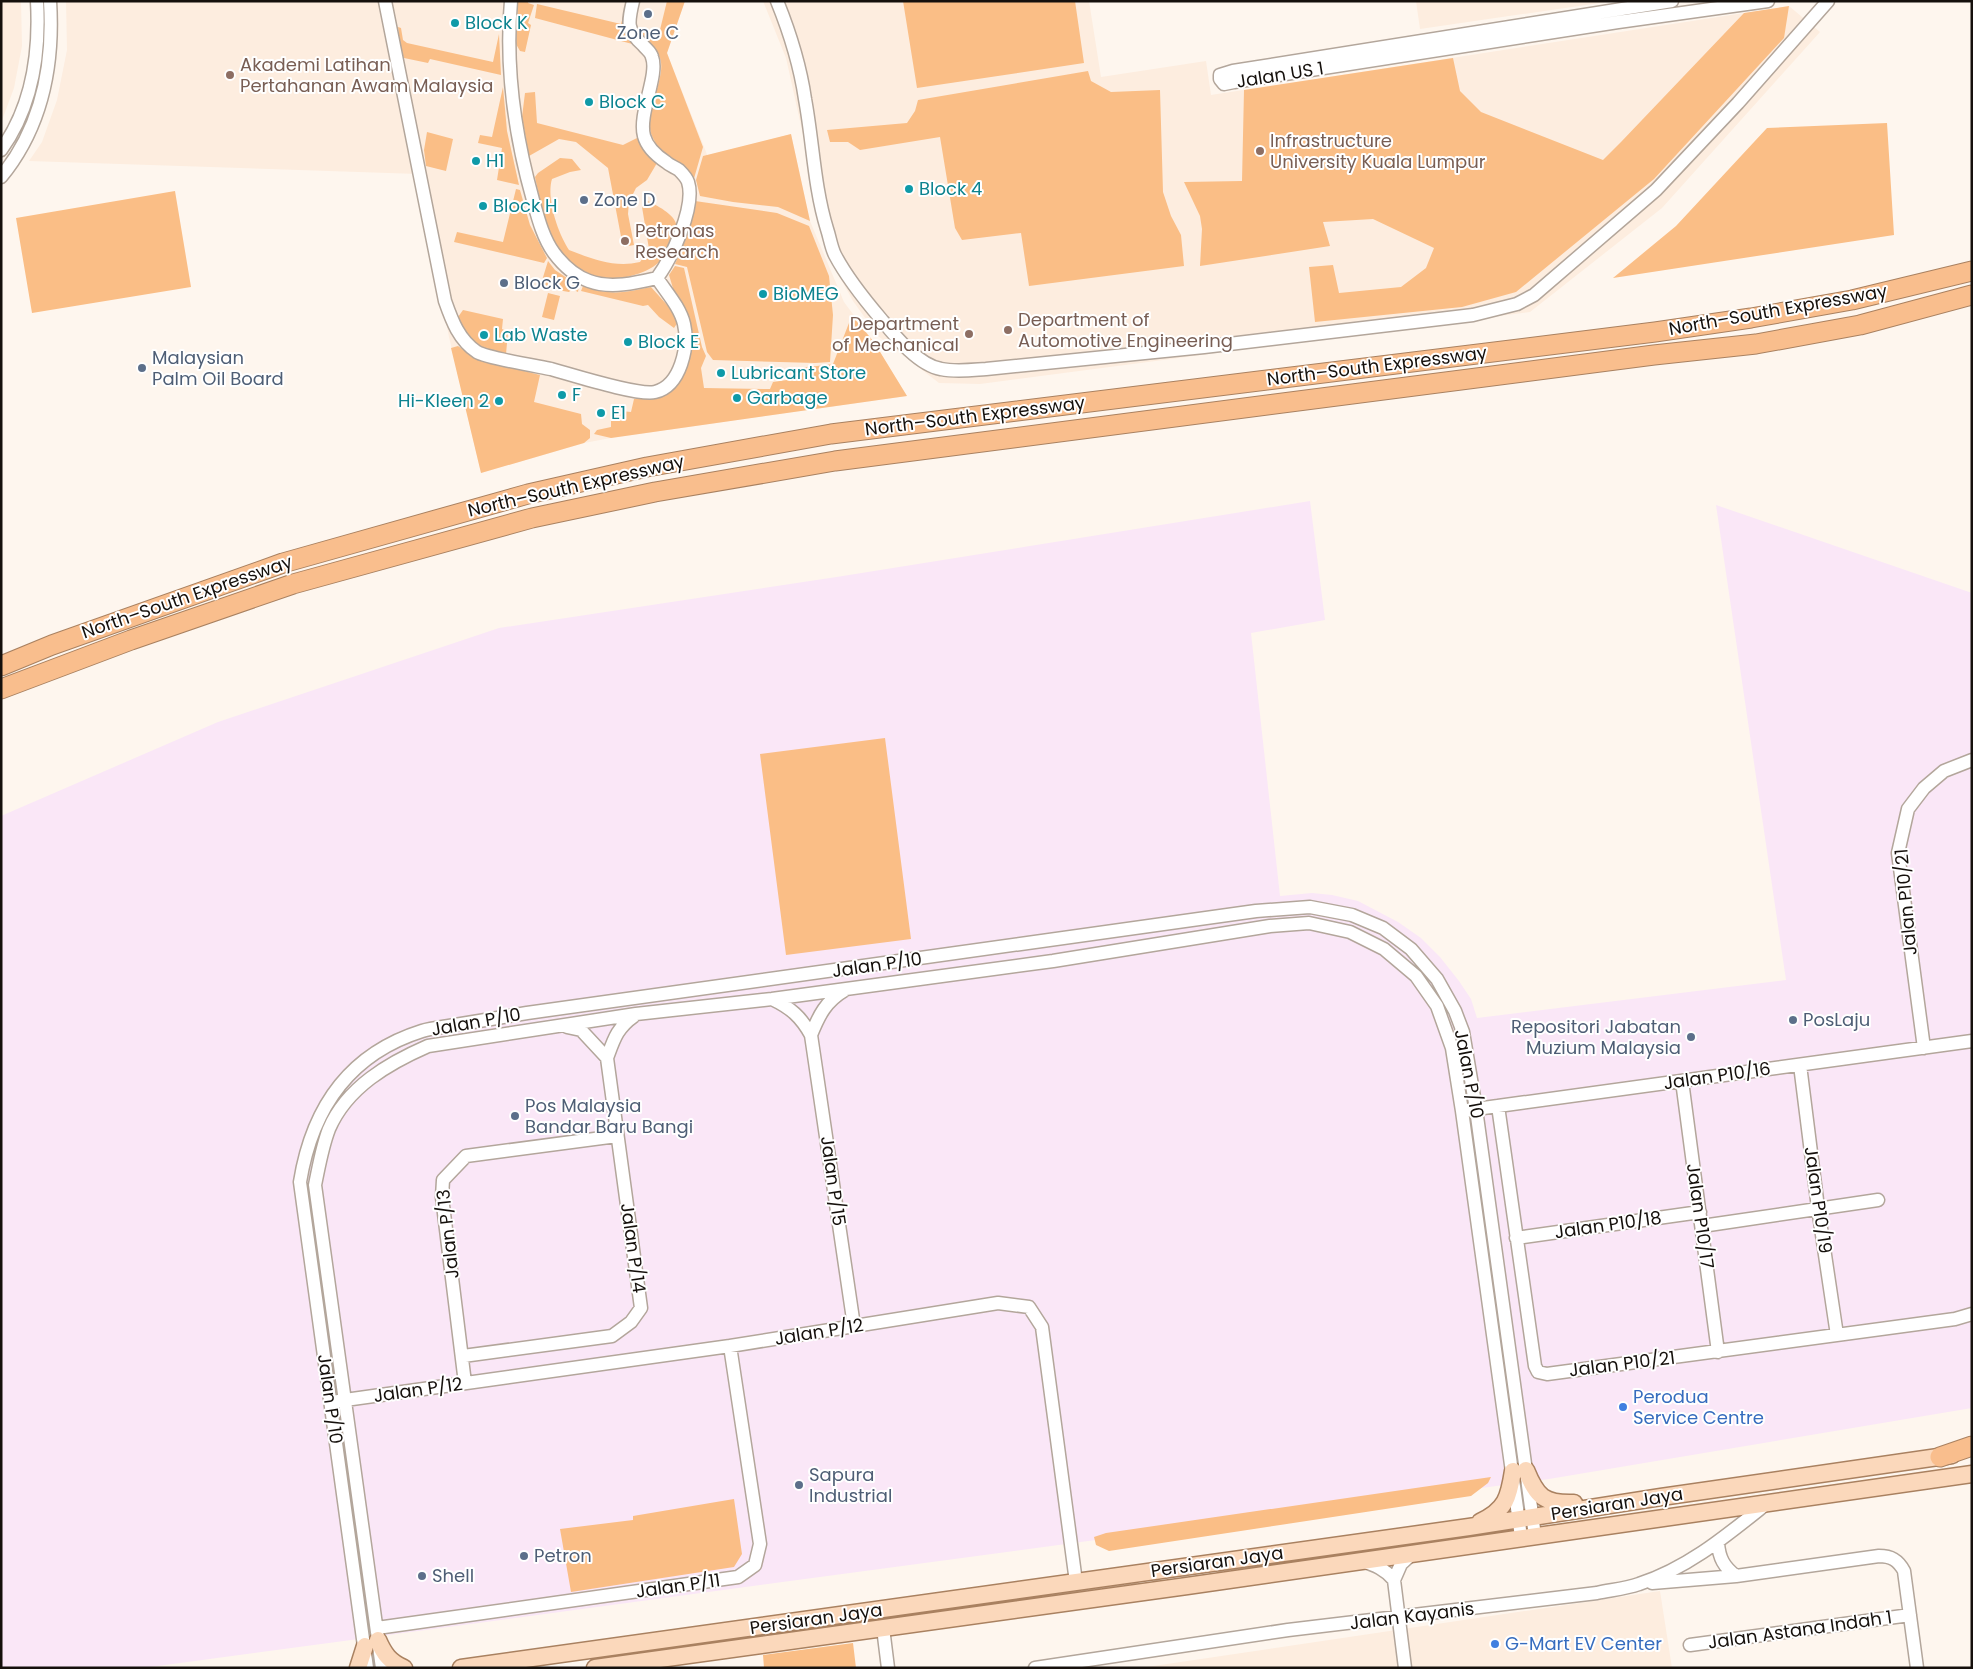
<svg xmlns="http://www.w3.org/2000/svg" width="1973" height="1669" font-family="Poppins,sans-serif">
<rect width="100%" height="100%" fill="#fef6ee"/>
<!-- built -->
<path fill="#fdeddf" d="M1 1H21L22 46 14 88 1 123Z
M66 1H685L667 53 708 157 791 134 810 221 844 302 873 341 907 396 611 438 584 443 481 473 449 337 418 174 29 161 42 142 57 100 67 50Z
M763 1H1089L1101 77 1206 61 1211 95 1789 6 1820 32 1662 208 1530 312 980 384 939 383 878 336 853 301 831 261 786 58Z
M1416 1H1613L1420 29Z
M1660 1591 1672 1668H1140Z"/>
<!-- industrial -->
<path fill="#fae7f7" d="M1310 501 1325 620 1251 633 1280 896 1312 893 1332 895 1358 901 1398 922 1421 938 1440 957 1459 981 1471 999 1477 1018 1786 980 1716 505 1972 593V1408L1549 1479 143 1668H1V816L218 722 499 628 843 576Z"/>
<!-- green -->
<path fill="#fabe86" d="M518 1H528V3L534 5 528 23 531 25 525 52 520 51 516 44Z
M627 1 636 45 535 18 537 4 621 24Z
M667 1H685L667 53 703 147 693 182C678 169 660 155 652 136 642 114 669 74 659 56 656 49 647 45 641 41V32L658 38Z
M903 1H1075L1084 63 917 88Z
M1789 6 1784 38 1654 179 1516 292 1462 307 1315 322 1309 267 1333 265 1339 293 1401 287 1426 268 1434 248 1373 219 1323 222 1330 246 1200 266 1202 229 1200 216 1184 182 1242 181 1244 90 1453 58 1460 91 1481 112 1603 160 1621 142 1744 13Z
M398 27 401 28 403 40 407 43 493 62 499 34 501 75 430 59 428 63 404 58 401 52Z
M1088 71 1091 81 1111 92 1160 90 1163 192 1171 216 1181 235 1184 266 1029 286 1021 233 962 240 955 228 940 137 860 150 848 142H830L827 130 907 123 915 111 918 100Z
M503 87 507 131 519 185 497 180 502 148 478 143 480 135 492 137Z
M535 92 537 123 623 145 639 137 657 163 647 180 636 188 629 202 628 214 634 245 623 247 608 168 576 142 559 139 529 156 522 117 525 93Z
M1887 123 1894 235 1613 278 1676 226 1767 128Z
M427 132 453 139 446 171 426 166 424 150Z
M791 134 810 221 778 207 733 202 700 196 696 180 703 156Z
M560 158 572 159 581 170 570 172 552 179C546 199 558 233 569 250 592 259 615 268 640 262L649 249 642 207 646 200C657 206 674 213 677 226 677 231 674 236 673 241 670 248 664 258 658 263 647 273 622 280 607 279 591 277 568 264 559 250 546 229 540 201 535 177L538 173Z
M516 189 520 190 530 225 547 258 544 263 454 242 457 232 503 242Z
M175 191 191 287 32 313 16 218Z
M695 201 777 213 809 226 829 276 833 315 830 362 815 363 713 360 707 352 687 267 675 264 685 241Z
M548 261 555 270 579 286 578 292 572 289 569 292 540 287Z
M675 266 684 268 702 347 706 356 701 368 704 388 770 389 773 382 801 378V368L833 364 849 323 853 317 874 342 907 396 611 438 594 434 597 430 611 427V421L620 420 621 411 631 412 634 399 661 395 678 384 687 364 675 295 669 275Z
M583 286C599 292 614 294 631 291 638 290 644 288 651 287L668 306 678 322 674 328 659 317 648 305 643 306 581 291Z
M548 293 560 296 554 320 542 317Z
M463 310 503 319 502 329 508 332 506 354 478 348 465 337 458 317Z
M458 346 476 359 540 375 534 402 581 414 582 424 590 430V438L584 443 481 473 451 348Z
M885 738 911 939 786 955 760 754Z
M1491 1477 1488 1483 1471 1496 1109 1551 1096 1545 1094 1537 1106 1533Z
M734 1499 742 1554 734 1567 571 1592 560 1529 633 1520V1516Z
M853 1643 856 1668H764L763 1655Z"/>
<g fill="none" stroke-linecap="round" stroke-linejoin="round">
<!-- minor casing -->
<g stroke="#b3a69b" stroke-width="15">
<path id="minor" d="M385 1 445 301C452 321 459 340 477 352 487 358 536 366 551 369 573 375 638 396 655 392 681 386 689 346 684 324 680 307 666 292 657 278
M511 1C505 68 515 136 533 200 538 218 543 238 554 253 563 265 575 276 589 281 610 289 636 283 657 278 671 259 696 207 688 182 687 179 682 173 679 170 675 167 670 166 666 162 657 156 647 147 644 136 638 114 659 75 652 57 651 52 646 49 643 45 626 30 628 22 633 1
M777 1C790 33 800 65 805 99 813 142 814 187 827 229 830 238 831 247 835 255 847 278 864 299 881 319 895 336 918 365 941 369 956 372 971 370 986 369L1204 347 1473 315 1517 304 1534 295 1656 190 1738 103 1828 1
M1672 1 1233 71 1220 75V79L1224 84 1234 82 1618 22 1768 1
M1 150C32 107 40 53 37 1
M1 177C42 127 54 64 50 1
M772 999C791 1008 801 1017 811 1035L854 1326
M567 1027 581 1030 607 1058
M811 1035C819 1015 826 1001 845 990
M1924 1048 1898 853 1908 809 1924 788 1944 771 1972 760
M1800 1065 1818 1208 1837 1335
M1682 1081 1718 1352
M1498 1106 1535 1366 1538 1372 1547 1374 1955 1319 1972 1314
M1469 1110 1972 1041
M1702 1226 1878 1200
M1516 1238 1700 1212
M463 1356 612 1336 631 1322 641 1308 607 1058C614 1039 617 1028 634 1016
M465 1383 442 1197 443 1180 466 1156 617 1136
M338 1401 730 1346 998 1303 1029 1307 1042 1327 1076 1582
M1718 1543C1719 1558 1724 1567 1736 1576
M1362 1561C1375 1565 1385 1569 1394 1580
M1652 1583 1736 1576 1879 1556C1891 1556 1898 1560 1904 1571L1917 1668
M377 1628 738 1577 755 1565 760 1544 730 1346
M883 1628 888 1668
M1690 1645 1910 1615
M367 1668 300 1182C312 1108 349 1054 422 1031 432 1028 444 1027 455 1025 479 1021 503 1017 527 1013L1256 911 1310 907 1352 915 1383 928 1411 949 1437 979 1455 1011 1463 1032 1476 1109 1535 1536
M382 1668 315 1185C319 1166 322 1147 329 1129 347 1087 389 1063 428 1046L636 1014 772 999 1053 961 1270 926 1309 923 1350 932 1384 949 1416 976 1437 1006 1452 1048 1462 1111 1521 1537
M1035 1668 1288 1630 1597 1593C1610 1590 1625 1589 1639 1584 1688 1568 1726 1536 1766 1504
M1405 1668 1394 1580 1401 1564 1413 1553"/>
</g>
<!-- major casing -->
<g stroke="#a98160" stroke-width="19">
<path id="major" d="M1526 1470C1537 1497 1544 1504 1574 1503
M1480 1522C1506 1510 1509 1497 1513 1471
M378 1640C384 1654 390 1662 404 1668
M358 1668 365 1646
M461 1668 1469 1527 1661 1497 1952 1455
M595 1668 1187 1586 1972 1474"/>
</g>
<!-- highway casing -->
<g stroke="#a98160" stroke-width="21">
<path id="highway" d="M1 666 52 645 283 563 528 494 647 467 831 434 1655 332 1751 318 1852 300 1972 271
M1 689 131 640 293 584 532 518 655 492 835 461 1654 355 1756 344 1860 325 1972 295
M1940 1457 1972 1446"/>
</g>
<!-- minor -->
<use href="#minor" stroke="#fff" stroke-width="12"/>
<!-- major -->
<use href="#major" stroke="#fbd8bb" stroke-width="16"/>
<!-- highway -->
<use href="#highway" stroke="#f9be8d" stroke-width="19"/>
</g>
<!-- markers -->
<g fill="#5c6f8a" stroke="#fff" stroke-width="2">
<circle cx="648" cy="14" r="5"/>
<circle cx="584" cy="200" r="5"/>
<circle cx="504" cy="283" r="5"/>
<circle cx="142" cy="368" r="5"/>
<circle cx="1793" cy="1020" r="5"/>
<circle cx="1691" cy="1037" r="5"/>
<circle cx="515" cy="1116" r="5"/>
<circle cx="799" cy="1485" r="5"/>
<circle cx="524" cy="1556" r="5"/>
<circle cx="422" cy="1576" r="5"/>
</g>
<g fill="#0f9aa8" stroke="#fff" stroke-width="2">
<circle cx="455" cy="23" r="5"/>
<circle cx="589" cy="102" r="5"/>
<circle cx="476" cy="161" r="5"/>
<circle cx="909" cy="189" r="5"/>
<circle cx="483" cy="206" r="5"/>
<circle cx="763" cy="294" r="5"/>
<circle cx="484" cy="335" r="5"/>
<circle cx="628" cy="342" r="5"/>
<circle cx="721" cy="373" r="5"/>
<circle cx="562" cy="395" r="5"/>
<circle cx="737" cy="398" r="5"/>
<circle cx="499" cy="401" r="5"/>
<circle cx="601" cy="413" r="5"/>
</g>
<g fill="#8d6e63" stroke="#fff" stroke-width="2">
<circle cx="230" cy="75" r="5"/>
<circle cx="1260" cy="151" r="5"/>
<circle cx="625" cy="241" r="5"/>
<circle cx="1008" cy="330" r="5"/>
<circle cx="969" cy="334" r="5"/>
</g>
<g fill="#3f7fe0" stroke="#fff" stroke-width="2">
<circle cx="1623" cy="1407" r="5"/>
<circle cx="1495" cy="1644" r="5"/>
</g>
<g text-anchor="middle" stroke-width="4" stroke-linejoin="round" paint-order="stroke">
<!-- culture labels -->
<g font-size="18" fill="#0d838f" stroke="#fff" text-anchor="start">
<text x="465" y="29">Block K</text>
<text x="599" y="108">Block C</text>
<text x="486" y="167">H1</text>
<text x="919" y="195">Block 4</text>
<text x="493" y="212">Block H</text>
<text x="773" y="300">BioMEG</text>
<text x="494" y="341">Lab Waste</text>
<text x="638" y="348">Block E</text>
<text x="731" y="379">Lubricant Store</text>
<text x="572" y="401">F</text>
<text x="747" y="404">Garbage</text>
<text x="489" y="407" text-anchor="end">Hi-Kleen 2</text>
<text x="611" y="419">E1</text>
</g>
<!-- service labels -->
<g font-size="18" fill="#4e5e75" stroke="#fff" text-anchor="start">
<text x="648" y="39" text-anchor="middle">Zone C</text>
<text x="594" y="206">Zone D</text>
<text x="514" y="289">Block G</text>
<text x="152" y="364">Malaysian<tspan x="152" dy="21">Palm Oil Board</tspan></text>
<text x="1803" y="1026">PosLaju</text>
<text x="1681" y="1033" text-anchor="end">Repositori Jabatan<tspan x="1681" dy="21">Muzium Malaysia</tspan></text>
<text x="525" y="1112">Pos Malaysia<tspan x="525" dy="21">Bandar Baru Bangi</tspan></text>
<text x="809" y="1481">Sapura<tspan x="809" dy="21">Industrial</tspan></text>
<text x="534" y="1562">Petron</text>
<text x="432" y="1582">Shell</text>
</g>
<!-- education labels -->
<g font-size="18" fill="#785e54" stroke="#fff" text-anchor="start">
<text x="240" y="71">Akademi Latihan<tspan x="240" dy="21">Pertahanan Awam Malaysia</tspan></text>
<text x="1270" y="147">Infrastructure<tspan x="1270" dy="21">University Kuala Lumpur</tspan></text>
<text x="635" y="237">Petronas<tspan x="635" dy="21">Research</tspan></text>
<text x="1018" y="326">Department of<tspan x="1018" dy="21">Automotive Engineering</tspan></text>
<text x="959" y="330" text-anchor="end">Department<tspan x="959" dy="21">of Mechanical</tspan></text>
</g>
<!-- street labels -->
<g font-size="18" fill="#15100c" stroke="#fff">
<text transform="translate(1280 75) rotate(-9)" y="6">Jalan US 1</text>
<text transform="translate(1778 310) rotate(-10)" y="6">North–South Expressway</text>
<text transform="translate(1377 366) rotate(-7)" y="6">North–South Expressway</text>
<text transform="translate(975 416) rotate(-7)" y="6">North–South Expressway</text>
<text transform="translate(576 486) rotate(-13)" y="6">North–South Expressway</text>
<text transform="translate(187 597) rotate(-19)" y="6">North–South Expressway</text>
<text transform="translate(1906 902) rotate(-95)" y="6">Jalan P10/21</text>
<text transform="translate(877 965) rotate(-8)" y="6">Jalan P/10</text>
<text transform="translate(476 1022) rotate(-10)" y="6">Jalan P/10</text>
<text transform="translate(1469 1074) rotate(79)" y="6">Jalan P/10</text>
<text transform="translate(1717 1076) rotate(-8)" y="6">Jalan P10/16</text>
<text transform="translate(833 1181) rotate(82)" y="6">Jalan P/15</text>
<text transform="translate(1818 1200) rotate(82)" y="6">Jalan P10/19</text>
<text transform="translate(1700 1216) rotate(82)" y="6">Jalan P10/17</text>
<text transform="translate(1608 1225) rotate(-8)" y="6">Jalan P10/18</text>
<text transform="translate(448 1234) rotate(-96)" y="6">Jalan P/13</text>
<text transform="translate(633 1248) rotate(82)" y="6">Jalan P/14</text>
<text transform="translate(819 1332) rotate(-9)" y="6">Jalan P/12</text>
<text transform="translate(1622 1364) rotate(-7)" y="6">Jalan P10/21</text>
<text transform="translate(418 1390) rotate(-8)" y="6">Jalan P/12</text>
<text transform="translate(330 1399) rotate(82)" y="6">Jalan P/10</text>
<text transform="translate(1617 1504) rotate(-9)" y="6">Persiaran Jaya</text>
<text transform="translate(1217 1562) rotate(-8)" y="6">Persiaran Jaya</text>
<text transform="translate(678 1586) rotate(-8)" y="6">Jalan P/11</text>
<text transform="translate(1412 1616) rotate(-7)" y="6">Jalan Kayanis</text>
<text transform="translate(816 1619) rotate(-8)" y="6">Persiaran Jaya</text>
<text transform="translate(1800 1630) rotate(-8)" y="6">Jalan Astana Indah 1</text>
</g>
<!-- shop labels -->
<g font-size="18" fill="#366cbe" stroke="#fff" text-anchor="start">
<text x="1633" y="1403">Perodua<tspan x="1633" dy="21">Service Centre</tspan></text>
<text x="1505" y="1650">G-Mart EV Center</text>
</g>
</g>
<!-- border -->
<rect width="1973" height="1669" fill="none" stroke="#15100c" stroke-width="5"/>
</svg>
